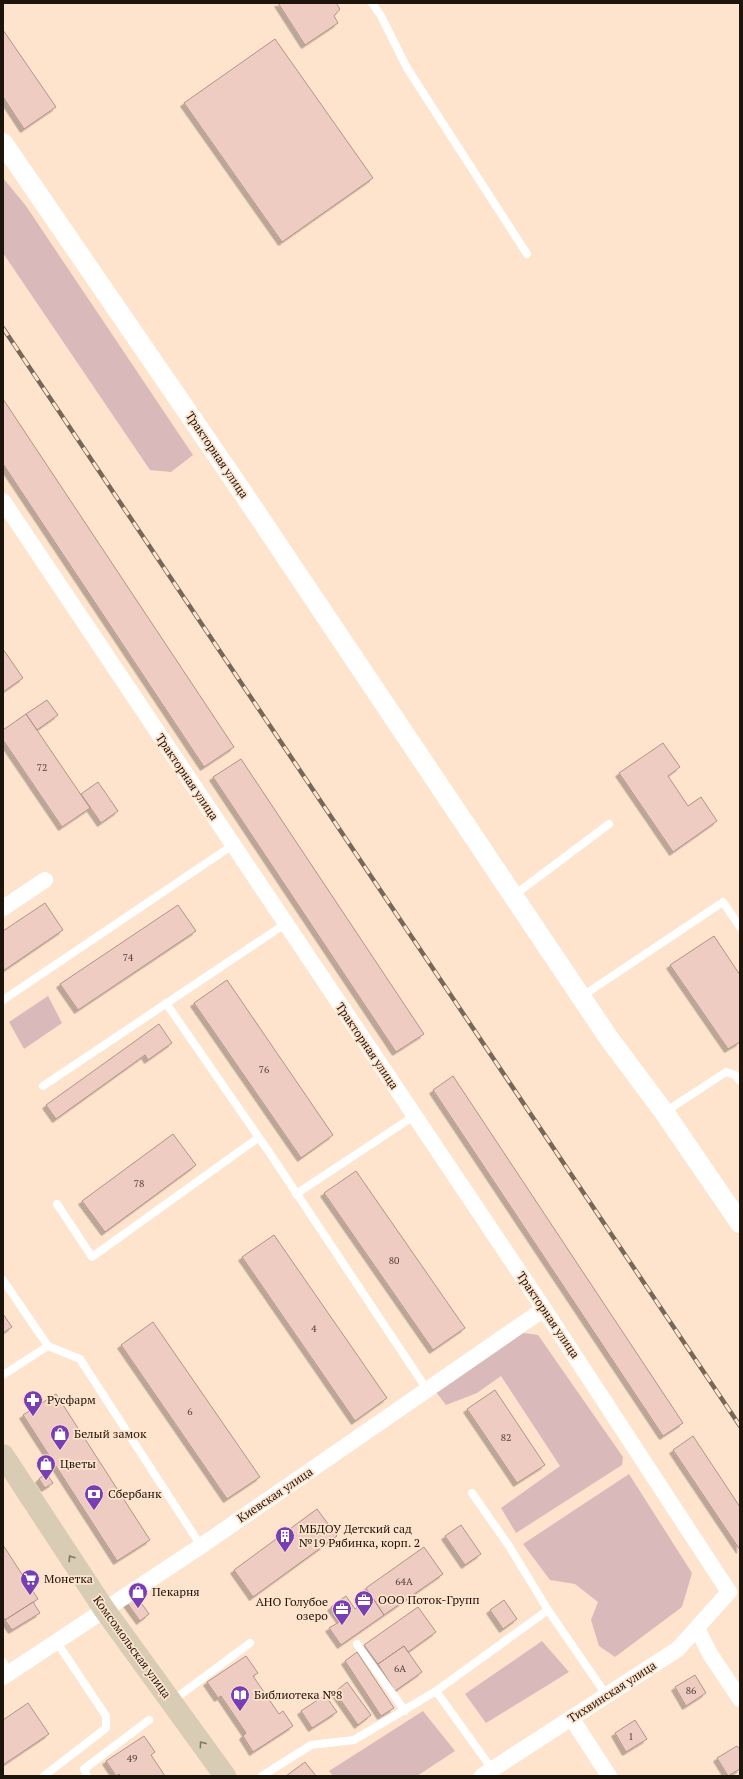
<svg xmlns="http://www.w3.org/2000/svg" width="743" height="1779" font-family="'PT Serif',serif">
<defs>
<filter id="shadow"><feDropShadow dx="-3.5" dy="3.5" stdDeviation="0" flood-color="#0004"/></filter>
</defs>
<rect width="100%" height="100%" fill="#fee3cd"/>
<!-- green -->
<path fill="#dab9bb" d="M3 178 26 206 193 455 171 472 150 470 3 253Z
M48 996 62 1023 24 1049 9 1022Z
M523 1333 538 1335 623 1457 622 1465 516 1533 501 1508 560 1466 501 1376 477 1393 446 1405 436 1392Z
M629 1474 692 1573 682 1607 615 1657 599 1646 591 1620 598 1602 575 1584 550 1580 523 1544Z
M542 1641 569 1672 486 1723 465 1694Z
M423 1711 455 1751 417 1776H333L329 1771Z"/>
<!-- building -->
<path fill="#efccc2" stroke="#b39389" filter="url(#shadow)" d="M278 3H336L340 9 334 16 338 23 305 45Z
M3 30 56 107 24 129 3 97Z
M275 39 373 178 282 242 184 103Z
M3 399 234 747 204 767 3 464Z
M3 649 23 678 3 692Z
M47 700 58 715 37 730 26 714Z
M26 714 90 808 62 827 3 740V730Z
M663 743 680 767 668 776 688 806 701 797 717 821 673 852 619 773Z
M241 759 424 1034 396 1052 213 777Z
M98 782 118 811 101 823 81 794Z
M45 903 63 930 3 971V931Z
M178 905 196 931 78 1010 60 984Z
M714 936 740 975V1042L728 1049 670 965Z
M227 980 333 1135 301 1158 194 1003Z
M159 1024 172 1043 148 1060 145 1055 56 1119 46 1105Z
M453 1076 683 1423 663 1436 433 1090Z
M173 1134 196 1165 105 1232 82 1201Z
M356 1171 465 1328 433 1350 324 1193Z
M274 1235 387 1398 355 1421 242 1257Z
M3 1314 12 1327 3 1333Z
M153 1322 260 1477 227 1499 121 1345Z
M495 1390 545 1465 517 1483 467 1409Z
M56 1394 150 1540 117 1561 23 1415Z
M693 1436 740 1507V1550L673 1450Z
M46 1473 53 1483 45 1488 39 1479Z
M317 1509 337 1536 253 1597 234 1570Z
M461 1525 481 1554 465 1565 445 1536Z
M3 1545 38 1599 5 1620 3 1617Z
M424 1547 443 1574 384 1615 366 1588Z
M346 1596 355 1609 372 1597 384 1615 341 1645 329 1628 341 1621 331 1607Z
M137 1597 149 1614 140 1621 127 1603Z
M504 1600 517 1619 503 1629 490 1610Z
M33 1602 40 1613 12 1630 5 1620Z
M418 1607 436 1632 408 1652 404 1646 378 1664 364 1645Z
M404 1646 422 1672 395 1691 378 1664Z
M357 1652 394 1708 381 1716 345 1661Z
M246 1656 258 1673 253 1676 279 1714 283 1711 293 1726 253 1752 243 1736 246 1733 221 1696 218 1698 207 1682Z
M695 1675 706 1693 686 1706 675 1687Z
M347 1682 371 1715 358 1725 335 1692Z
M325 1695 337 1712 312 1728 301 1711Z
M28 1703 49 1734 3 1765V1720Z
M635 1720 647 1739 626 1752 615 1733Z
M144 1736 155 1752 151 1755 165 1776H121L119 1774 116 1776 106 1761Z
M737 1746 740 1750V1769L728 1776 717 1758Z
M305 1762 316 1776H286Z"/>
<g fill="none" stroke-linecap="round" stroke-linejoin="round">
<!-- service -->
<path stroke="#fff" stroke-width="8" d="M372 3 381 16 407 68 527 254
M513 896 609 824
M581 997 723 902 740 927
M3 1000 233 845
M166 1003 271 1155 428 1391
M43 1086 285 924
M665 1112 726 1072 735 1075 740 1081
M296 1194 414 1116
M57 1204 92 1257 258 1138
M3 1280 48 1346 80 1359 201 1546
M3 1375 48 1346
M472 1493 509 1546 548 1610
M357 1644 405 1711
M3 1662 9 1672
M436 1691 492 1769
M172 1701 250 1643
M44 1776 106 1728V1716L56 1641
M87 1776 84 1769 149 1720
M262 1776 311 1745 354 1740 436 1691 548 1610 607 1696"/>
<!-- minor -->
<path stroke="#fff" stroke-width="16" d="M3 501 544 1309 729 1592 678 1649 482 1776
M3 908 45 880
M697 1628 710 1654 740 1699
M3 1677 201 1546 544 1309
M572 1719 609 1776"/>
<!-- tertiary -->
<path stroke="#fff" stroke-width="20" d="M3 143 241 490 608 1037 664 1112 740 1223"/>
<!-- secondary -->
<path stroke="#d8ccb4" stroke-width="22" d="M3 1455 104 1609 225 1776"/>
<!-- rail casing -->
<g stroke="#776759" stroke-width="4.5">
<path id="rail" d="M3 328 740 1426"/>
</g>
<!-- rail -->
<use href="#rail" stroke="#fee3cd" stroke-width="3" stroke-dasharray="9" stroke-linecap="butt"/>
</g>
<!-- one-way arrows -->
<defs><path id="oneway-chevron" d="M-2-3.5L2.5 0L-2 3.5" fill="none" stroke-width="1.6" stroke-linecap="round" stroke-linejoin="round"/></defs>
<g stroke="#847968">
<use href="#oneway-chevron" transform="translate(71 1558) rotate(-123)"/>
<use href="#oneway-chevron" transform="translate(202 1744) rotate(-126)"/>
</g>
<!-- icons -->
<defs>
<g id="pharmacy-pin" transform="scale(1)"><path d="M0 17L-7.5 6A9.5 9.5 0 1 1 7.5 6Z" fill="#783eb4" stroke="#fee3cd"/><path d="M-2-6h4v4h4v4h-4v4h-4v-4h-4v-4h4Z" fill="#fff"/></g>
<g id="shop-pin" transform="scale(1)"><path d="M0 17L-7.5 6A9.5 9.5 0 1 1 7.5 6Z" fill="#783eb4" stroke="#fee3cd"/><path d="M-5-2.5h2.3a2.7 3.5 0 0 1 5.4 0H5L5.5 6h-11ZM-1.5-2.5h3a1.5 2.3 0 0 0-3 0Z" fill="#fff"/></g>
<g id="bank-pin" transform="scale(1)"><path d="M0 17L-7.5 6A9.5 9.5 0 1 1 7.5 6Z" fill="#783eb4" stroke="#fee3cd"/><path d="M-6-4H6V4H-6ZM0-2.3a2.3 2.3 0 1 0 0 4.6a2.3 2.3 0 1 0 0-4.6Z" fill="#fff"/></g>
<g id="building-pin" transform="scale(1)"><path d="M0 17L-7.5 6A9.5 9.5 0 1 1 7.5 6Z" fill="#783eb4" stroke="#fee3cd"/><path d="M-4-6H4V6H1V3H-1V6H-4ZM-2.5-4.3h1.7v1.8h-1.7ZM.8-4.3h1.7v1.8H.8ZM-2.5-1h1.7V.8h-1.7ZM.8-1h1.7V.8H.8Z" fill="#fff"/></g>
<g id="supermarket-pin" transform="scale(1)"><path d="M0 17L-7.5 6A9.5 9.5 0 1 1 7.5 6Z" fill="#783eb4" stroke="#fee3cd"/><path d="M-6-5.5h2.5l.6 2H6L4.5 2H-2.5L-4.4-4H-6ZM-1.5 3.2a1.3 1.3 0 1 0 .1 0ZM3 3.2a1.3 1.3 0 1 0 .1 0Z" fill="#fff"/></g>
<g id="office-pin" transform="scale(1)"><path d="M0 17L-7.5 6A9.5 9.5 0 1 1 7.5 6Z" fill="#783eb4" stroke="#fee3cd"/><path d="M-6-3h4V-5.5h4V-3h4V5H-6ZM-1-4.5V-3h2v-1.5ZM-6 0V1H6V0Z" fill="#fff"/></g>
<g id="library-pin" transform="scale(1)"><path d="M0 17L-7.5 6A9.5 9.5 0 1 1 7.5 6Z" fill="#783eb4" stroke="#fee3cd"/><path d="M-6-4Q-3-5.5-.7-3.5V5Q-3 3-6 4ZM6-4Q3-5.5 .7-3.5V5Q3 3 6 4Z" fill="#fff"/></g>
</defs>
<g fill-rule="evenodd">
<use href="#pharmacy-pin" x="33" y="1400"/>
<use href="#shop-pin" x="60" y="1434"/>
<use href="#shop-pin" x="46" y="1464"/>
<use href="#bank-pin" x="94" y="1494"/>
<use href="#building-pin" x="285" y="1536"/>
<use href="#supermarket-pin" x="30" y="1579"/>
<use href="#shop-pin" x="138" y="1592"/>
<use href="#office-pin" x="364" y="1600"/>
<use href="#office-pin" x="342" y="1609"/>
<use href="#library-pin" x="240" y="1695"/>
</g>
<g text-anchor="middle" stroke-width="3.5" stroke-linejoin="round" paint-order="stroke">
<!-- number labels -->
<g font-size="10" fill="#52423a">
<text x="42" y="771">72</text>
<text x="128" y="961">74</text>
<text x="264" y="1073">76</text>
<text x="139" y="1187">78</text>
<text x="394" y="1264">80</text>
<text x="314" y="1332">4</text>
<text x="190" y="1415">6</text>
<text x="506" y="1441">82</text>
<text x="404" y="1585">64А</text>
<text x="400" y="1672">6А</text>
<text x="691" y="1694">86</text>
<text x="631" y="1740">1</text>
<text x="132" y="1762">49</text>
</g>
<!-- street labels -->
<g font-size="12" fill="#1d140c" stroke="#fee3cd">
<text transform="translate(217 455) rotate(56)" y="4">Тракторная улица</text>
<text transform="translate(187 777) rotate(56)" y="4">Тракторная улица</text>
<text transform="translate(367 1046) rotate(56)" y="4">Тракторная улица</text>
<text transform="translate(548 1315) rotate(56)" y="4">Тракторная улица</text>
<text transform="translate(275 1495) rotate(-34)" y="4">Киевская улица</text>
<text transform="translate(132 1647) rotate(54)" y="4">Комсомольская улица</text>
<text transform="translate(612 1692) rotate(-33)" y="4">Тихвинская улица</text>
</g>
<!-- poi labels -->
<g font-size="12" fill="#1d140c" stroke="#fee3cd" text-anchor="start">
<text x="47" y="1404">Русфарм</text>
<text x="74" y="1438">Белый замок</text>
<text x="60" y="1468">Цветы</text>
<text x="108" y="1498">Сбербанк</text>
<text x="299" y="1533">МБДОУ Детский сад<tspan x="299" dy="14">№19 Рябинка, корп. 2</tspan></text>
<text x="44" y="1583">Монетка</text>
<text x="152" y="1596">Пекарня</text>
<text x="378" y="1604">ООО Поток-Групп</text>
<text x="328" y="1606" text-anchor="end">АНО Голубое<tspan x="328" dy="14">озеро</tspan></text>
<text x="254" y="1699">Библиотека №8</text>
</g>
</g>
<!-- border -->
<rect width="743" height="1779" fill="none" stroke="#1d140c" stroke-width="8"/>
</svg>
